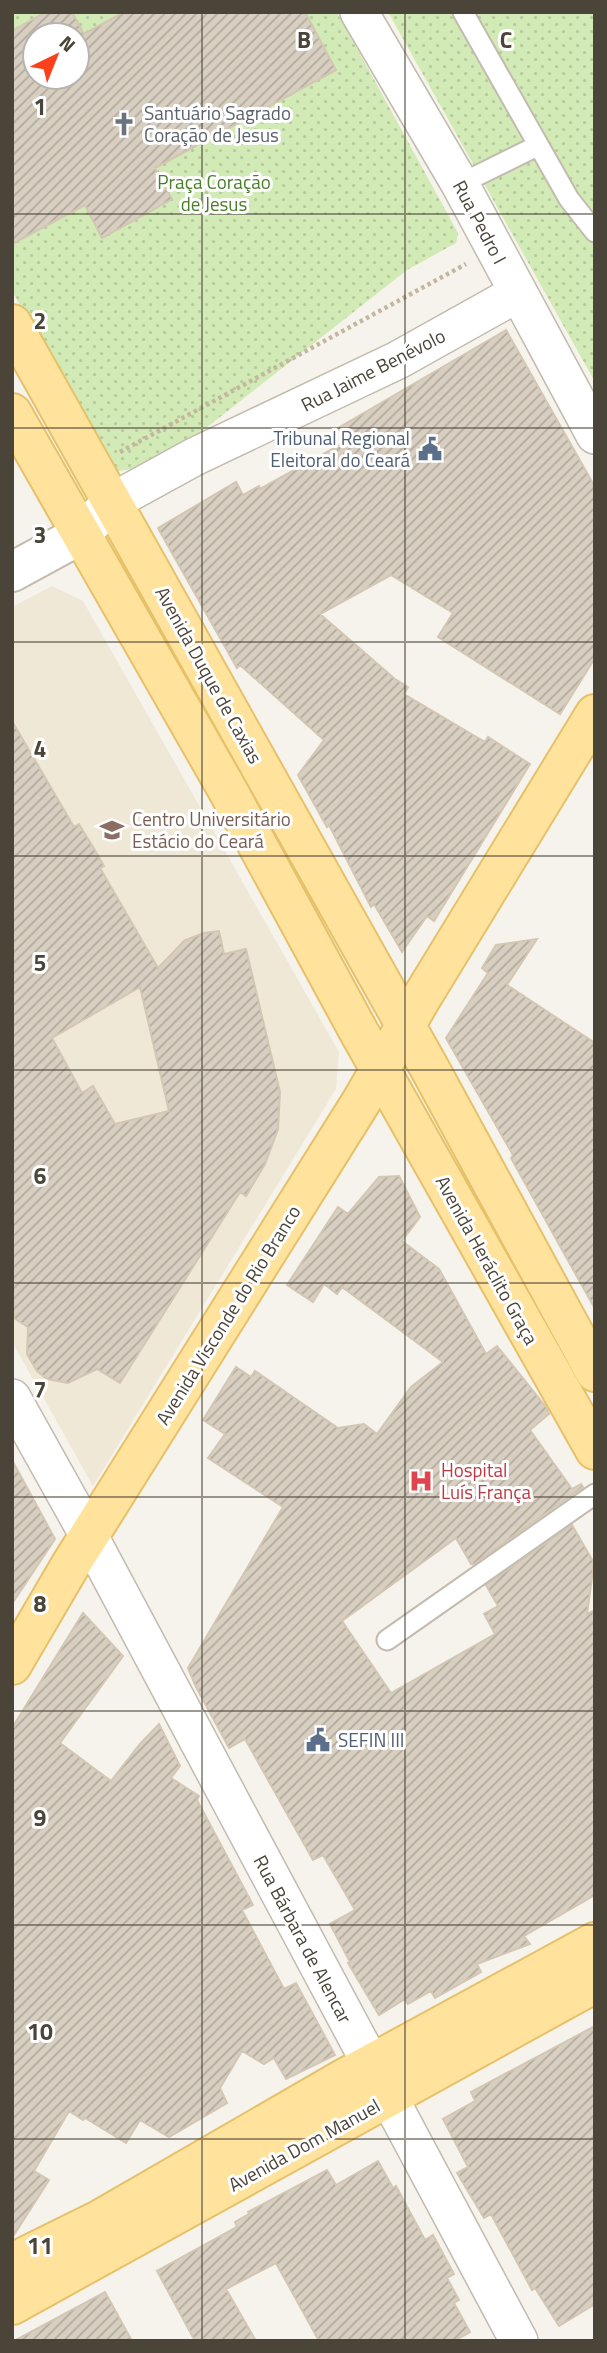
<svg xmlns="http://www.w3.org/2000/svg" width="607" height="2353" font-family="'Titillium Web',sans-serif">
<defs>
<pattern id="park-dots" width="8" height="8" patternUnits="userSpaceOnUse" patternTransform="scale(1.75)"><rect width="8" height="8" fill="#d2eab5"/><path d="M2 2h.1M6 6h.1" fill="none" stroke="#b6ca9c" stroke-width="1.8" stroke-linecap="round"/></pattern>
<pattern id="building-hatch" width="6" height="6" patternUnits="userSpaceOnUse" patternTransform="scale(1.75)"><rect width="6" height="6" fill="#d8cfc1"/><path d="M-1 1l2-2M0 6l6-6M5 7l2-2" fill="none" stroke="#b1aa9e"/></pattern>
</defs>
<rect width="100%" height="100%" fill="#f6f3ec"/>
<!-- education -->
<path fill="#efe8d6" d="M52 586 83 601 339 1052 336 1089 93 1486 12 1342V607Z"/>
<!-- park -->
<path fill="url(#park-dots)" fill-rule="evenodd" d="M12 12H337L458 233 456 243 407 270 187 443 140 468 112 472 12 291ZM35 35H77V77H35Z
M388 12H595V382Z"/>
<!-- building -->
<path fill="url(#building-hatch)" stroke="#d3c7b4" stroke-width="2" fill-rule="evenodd" d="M46 12H72L84 34 124 12H305L336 70 155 168 172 199 102 238 85 205 12 244V31ZM35 35H77V77H35Z
M506 330 595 487V658L560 714 438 637 453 613 391 575 320 614 395 679 408 687 404 694 485 742 488 737 530 764 434 921 427 916 402 952 374 904 371 907 329 825 327 827 298 775 324 740 240 665 237 668 158 528 236 482 243 495 259 486 260 489 347 441 338 428Z
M12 721 74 827 79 824 96 852 104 866 100 868 158 968 185 940 204 933 219 931 224 954 246 949 280 1092 278 1129 265 1164 246 1196 240 1192 120 1383 97 1369 68 1383 47 1379 37 1371 27 1354 28 1327 12 1317ZM140 987 169 1111 115 1124 93 1086 82 1093 52 1038Z
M537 939 507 985 595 1043V1309L511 1158 513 1155 446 1038 488 973 482 968 496 945Z
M399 1176 420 1217 402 1241 439 1269 486 1354 497 1346 546 1407 549 1414 530 1430 572 1489 581 1484 583 1487 474 1564H471L456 1538 342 1621 391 1693 495 1634 484 1614 498 1606 486 1585 572 1525 594 1563 587 1614 595 1610V1895L524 1936 530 1944 477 1964 481 1972 435 1998 431 1991 408 2004 405 1999 379 2015 348 1963 350 1962 330 1924 355 1910 323 1855 313 1860 245 1739 229 1748 196 1687 188 1668 283 1507 208 1458 225 1434 203 1420 236 1367 251 1377 255 1371 338 1428 364 1424 377 1434 411 1387 443 1362 342 1287 337 1294 324 1284 313 1302 287 1285 338 1207 348 1214 379 1177Z
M12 1460 55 1539 12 1604Z
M83 1613 123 1656 60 1743 111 1781 140 1744 159 1724 180 1766 171 1778 199 1796 197 1800 253 1905 242 1910 284 1989 296 1983 335 2055 286 2079 274 2058 264 2064 242 2051 220 2088 227 2103 169 2137 140 2120 126 2143 85 2118 83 2120 69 2111 34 2171 49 2180 12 2238V1728Z
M595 2026V2304L559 2326 535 2288 532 2290 491 2214 484 2218 457 2173 468 2167 443 2119 475 2101 471 2092Z
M378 2161 393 2188 396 2186 425 2240 433 2235 454 2274 447 2278 459 2300 454 2303 470 2332 454 2341H319L276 2263 226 2289 256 2341H195L157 2271 237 2227 235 2222 249 2214 248 2212 327 2170 336 2185Z
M105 2292 132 2341H14Z"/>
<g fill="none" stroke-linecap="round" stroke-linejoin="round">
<!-- service casing -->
<g stroke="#c2bbae" stroke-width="23">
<path id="service" d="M463 12 569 199 595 232
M460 184 537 146
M387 1640 595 1494"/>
</g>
<!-- minor casing -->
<g stroke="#c2bbae" stroke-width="40">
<path id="minor" d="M359 12 460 184 595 435
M112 502 194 457 398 360 518 293
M12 1398 89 1536 519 2341"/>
</g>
<!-- tertiary casing -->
<g stroke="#c2bbae" stroke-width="42">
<path id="tertiary" d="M12 572 80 535 112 502"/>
</g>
<!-- primary casing -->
<g stroke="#e6c16a" stroke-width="42">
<path id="primary" d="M12 324 430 1069 595 1372
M12 413 227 789 359 1032 595 1450
M12 1665 70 1566 361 1102 422 997 595 714
M12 2263 101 2219 345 2078 595 1942
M12 2305 595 1983"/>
</g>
<!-- path -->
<path stroke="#c4b79f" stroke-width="4.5" stroke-dasharray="3.5 3.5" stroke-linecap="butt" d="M120 452 466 264"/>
<!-- service -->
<use href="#service" stroke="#fff" stroke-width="19"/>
<!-- minor -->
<use href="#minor" stroke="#fff" stroke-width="37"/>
<!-- tertiary -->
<use href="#tertiary" stroke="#fff" stroke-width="38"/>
<!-- primary -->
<use href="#primary" stroke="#ffe39c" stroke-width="38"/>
</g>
<!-- grid -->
<path fill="none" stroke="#4b4439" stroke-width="2" stroke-opacity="0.55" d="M202 12V2341M405 12V2341M12 214H595M12 428H595M12 642H595M12 856H595M12 1070H595M12 1283H595M12 1497H595M12 1711H595M12 1925H595M12 2139H595"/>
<!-- icons -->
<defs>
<g id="church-bare" transform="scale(1.89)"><path d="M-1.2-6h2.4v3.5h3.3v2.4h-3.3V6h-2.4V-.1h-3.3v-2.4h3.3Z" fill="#6b7280" stroke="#fff" stroke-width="2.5" paint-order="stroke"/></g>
<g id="civic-bare" transform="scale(1.89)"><path d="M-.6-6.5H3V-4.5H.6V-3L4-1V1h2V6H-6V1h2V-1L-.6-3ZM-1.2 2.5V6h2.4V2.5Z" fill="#5c6f8a" stroke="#fff" stroke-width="2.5" paint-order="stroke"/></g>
<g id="university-bare" transform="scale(1.89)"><path d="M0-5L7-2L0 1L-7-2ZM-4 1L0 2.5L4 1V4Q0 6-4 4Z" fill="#8d6e63" stroke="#fff" stroke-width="2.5" paint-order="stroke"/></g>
<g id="hospital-bare" transform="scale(1.89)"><path d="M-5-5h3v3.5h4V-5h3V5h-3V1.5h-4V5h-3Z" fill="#e0444e" stroke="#fff" stroke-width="2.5" paint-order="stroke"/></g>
</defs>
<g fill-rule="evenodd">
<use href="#church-bare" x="124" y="124"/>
<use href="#civic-bare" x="430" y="449"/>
<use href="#university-bare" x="112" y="830"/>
<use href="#hospital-bare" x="421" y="1481"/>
<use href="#civic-bare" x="318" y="1740"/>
</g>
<g text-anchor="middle" stroke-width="6" stroke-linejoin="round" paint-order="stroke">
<!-- worship labels -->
<g font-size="19" fill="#5b616d" stroke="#fff" text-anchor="start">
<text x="144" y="120">Santuário Sagrado<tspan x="144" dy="22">Coração de Jesus</tspan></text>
</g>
<!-- park labels -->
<g font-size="19" fill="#4a7f2a" stroke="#fff">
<text x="214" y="189">Praça Coração<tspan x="214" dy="22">de Jesus</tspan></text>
</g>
<!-- street labels -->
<g font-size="19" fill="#4b4439" stroke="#fff">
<text transform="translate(480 222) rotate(62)" y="7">Rua Pedro I</text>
<text transform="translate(373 370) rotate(-27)" y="7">Rua Jaime Benévolo</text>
<text transform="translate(209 675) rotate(61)" y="7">Avenida Duque de Caxias</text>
<text transform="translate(487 1260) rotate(61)" y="7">Avenida Heráclito Graça</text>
<text transform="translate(228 1315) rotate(-58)" y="7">Avenida Visconde do Rio Branco</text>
<text transform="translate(303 1939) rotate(62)" y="7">Rua Bárbara de Alencar</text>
<text transform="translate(304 2145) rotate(-29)" y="7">Avenida Dom Manuel</text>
</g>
<!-- service labels -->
<g font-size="19" fill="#4e5e75" stroke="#fff" text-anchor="end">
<text x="410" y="445">Tribunal Regional<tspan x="410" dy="22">Eleitoral do Ceará</tspan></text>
<text x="338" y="1747" text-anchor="start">SEFIN III</text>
</g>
<!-- education labels -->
<g font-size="19" fill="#785e54" stroke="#fff" text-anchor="start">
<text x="132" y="826">Centro Universitário<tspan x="132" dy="22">Estácio do Ceará</tspan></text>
</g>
<!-- health labels -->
<g font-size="19" fill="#be3a42" stroke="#fff" text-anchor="start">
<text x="441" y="1477">Hospital<tspan x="441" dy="22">Luís França</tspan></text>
</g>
</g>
<g font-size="23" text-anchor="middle" font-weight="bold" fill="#4b4439" stroke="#fff" stroke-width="6" stroke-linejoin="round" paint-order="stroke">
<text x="304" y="48">B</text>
<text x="506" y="48">C</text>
<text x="40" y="115">1</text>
<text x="40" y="329">2</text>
<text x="40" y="543">3</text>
<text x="40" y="757">4</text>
<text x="40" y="971">5</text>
<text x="40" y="1184">6</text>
<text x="40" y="1398">7</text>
<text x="40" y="1612">8</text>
<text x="40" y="1826">9</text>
<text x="40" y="2040">10</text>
<text x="40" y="2254">11</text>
</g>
<!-- border -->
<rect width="607" height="2353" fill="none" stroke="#4b4439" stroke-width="28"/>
<!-- north arrow -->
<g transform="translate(56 56) rotate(43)"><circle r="33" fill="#ffffff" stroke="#b7b4b0" stroke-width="2"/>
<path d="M0-5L12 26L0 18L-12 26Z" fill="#fc3f1d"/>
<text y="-10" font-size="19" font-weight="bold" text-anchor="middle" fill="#4b4439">N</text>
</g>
</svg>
